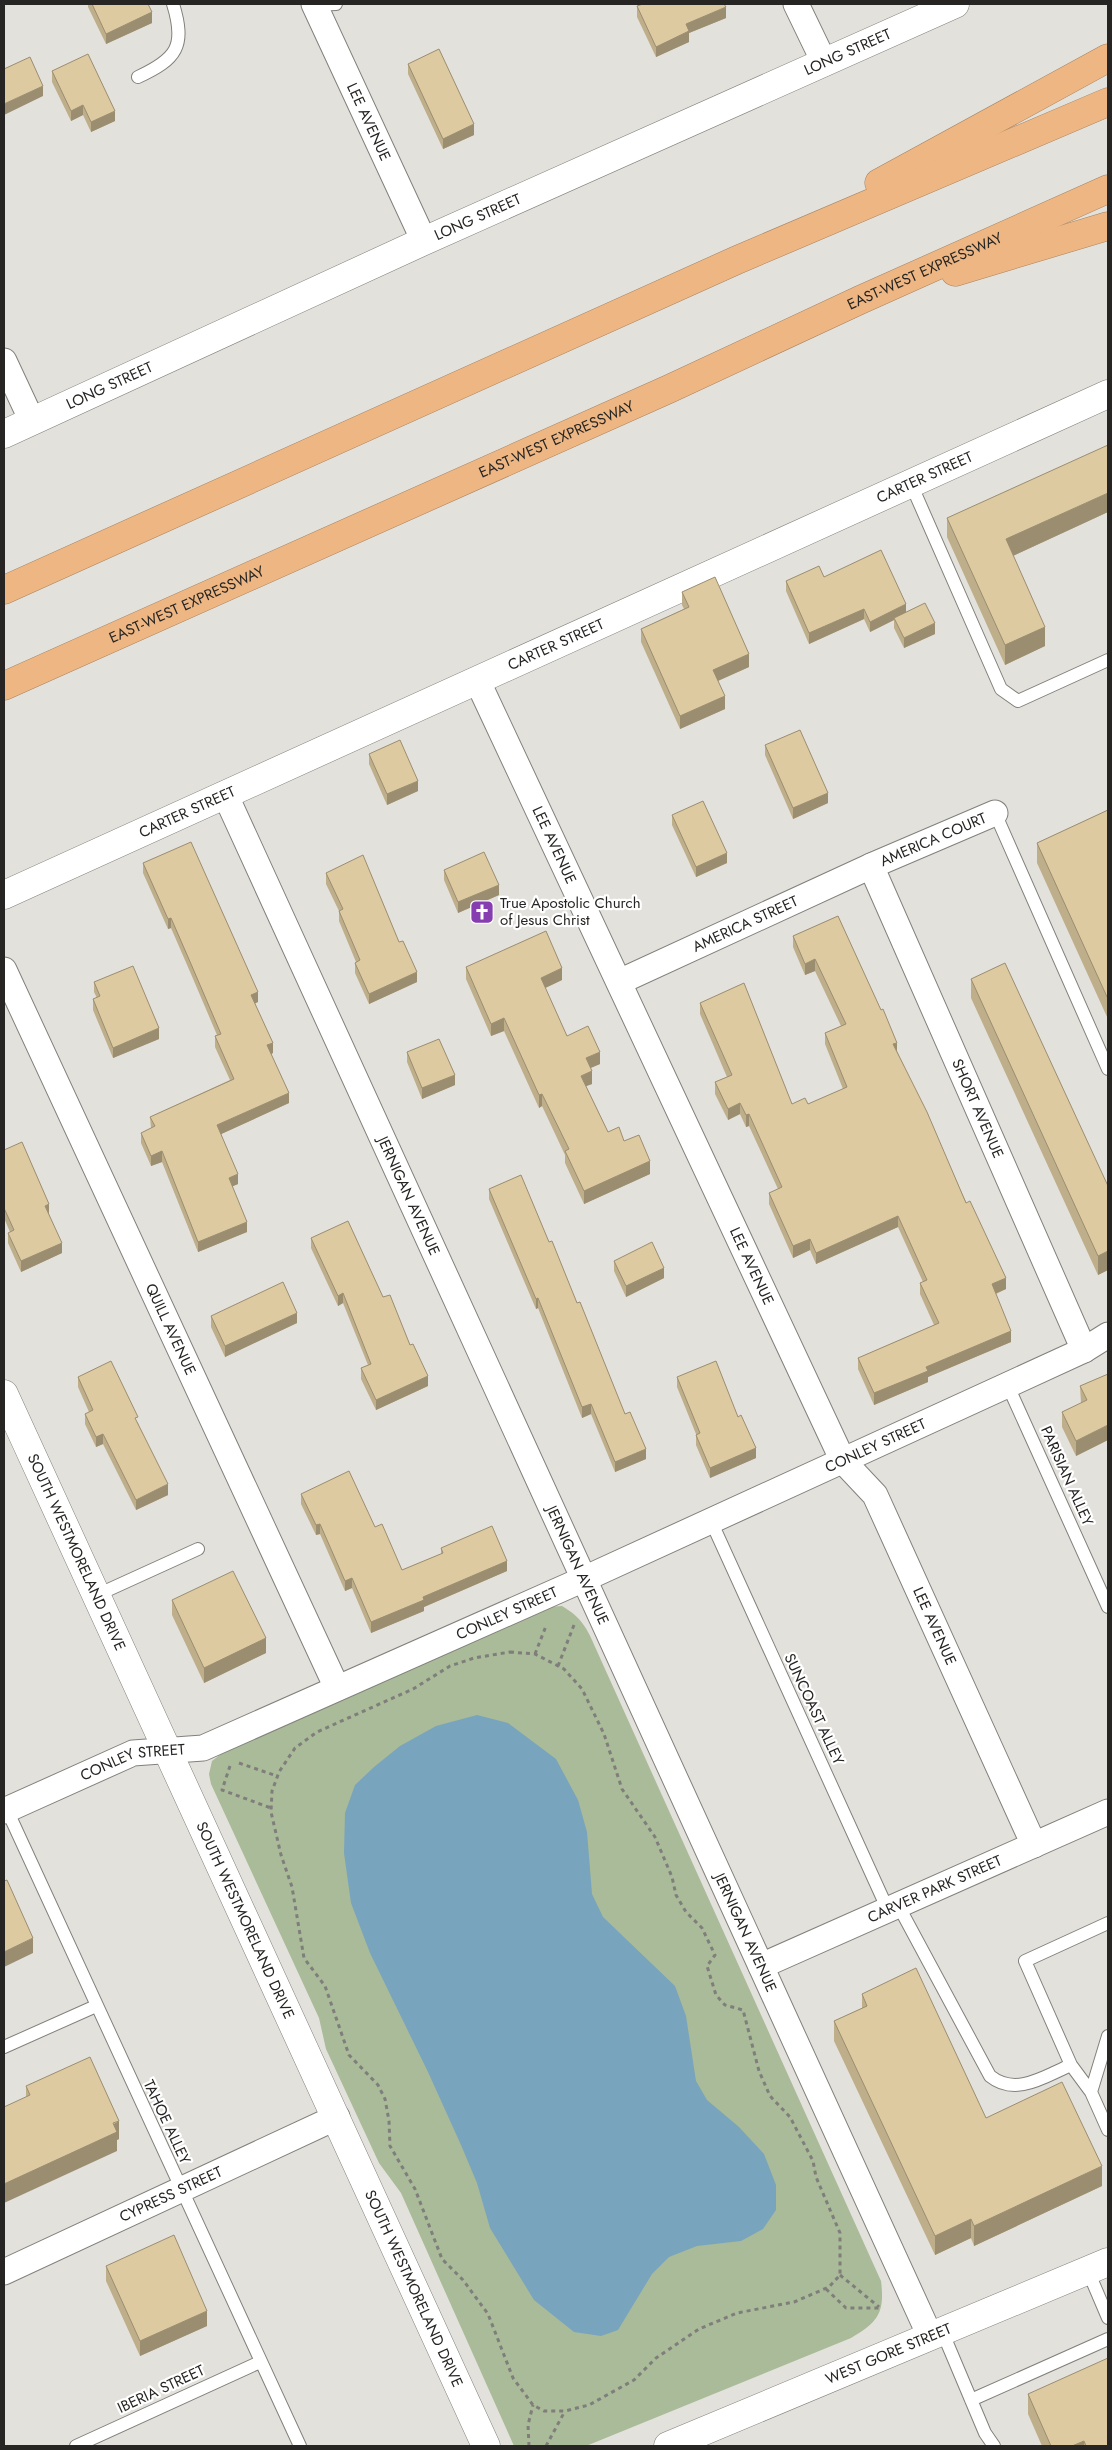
<svg xmlns="http://www.w3.org/2000/svg" width="1112" height="2450" font-family="Jost,sans-serif">
<rect width="100%" height="100%" fill="#e3e1dc"/>
<!-- green -->
<path fill="#a9bb98" d="M562 1606C582 1618 587 1628 596 1649L881 2281C885 2313 878 2322 851 2338L586 2446H514L401 2193 379 2163 326 2049 319 2018 211 1784 209 1774 212 1761 225 1751 548 1607Z"/>
<!-- water -->
<path fill="#79a4bd" d="M477 1715 508 1723 556 1759 578 1800 587 1832 592 1894 603 1917 675 1986 686 2016 696 2081 707 2100 739 2127 764 2154 776 2185V2210L763 2229 741 2241 697 2246 669 2257 652 2274 618 2330 601 2336 574 2332 534 2300 490 2228 477 2183 461 2145 428 2072 370 1953 351 1903 344 1853 345 1813 355 1785 374 1767 400 1746 436 1726Z"/>
<g fill="none" stroke-linecap="round" stroke-linejoin="round">
<!-- service casing -->
<g stroke="#82807c" stroke-width="14">
<path id="service" d="M315 5 336 4
M138 77C177 59 186 46 173 4
M911 484 1001 689 1018 701 1108 660
M995 813 1108 1069
M1008 1386 1108 1607
M711 1521 888 1910
M97 1595 198 1549
M7 1810 300 2446
M898 1905 990 2076C1016 2097 1045 2076 1071 2065
M1108 1923 1025 1961 1071 2065 1091 2092 1108 2130
M4 2047 96 2006
M1091 2092 1108 2036
M1088 2271 1108 2318
M942 2331 985 2433 994 2446
M971 2400 1108 2339
M76 2446 260 2362"/>
</g>
<!-- minor casing -->
<g stroke="#82807c" stroke-width="27">
<g id="minor">
<path id="s1" d="M314 4 424 241"/>
<path d="M796 4 824 62"/>
<path d="M4 361 32 421"/>
<path id="s2" d="M478 682 843 1461 875 1495 1034 1845"/>
<path id="s3" d="M225 794 930 2336"/>
<path id="s4" d="M871 866 1084 1350"/>
<path id="s5" d="M4 970 337 1688"/>
<path id="s6" d="M619 982 871 866 995 813"/>
<path id="s7" d="M4 1811 133 1753 203 1748 584 1579 1084 1350 1108 1335"/>
<path id="s8" d="M761 1966 1108 1812"/>
<path id="s9" d="M4 2272 337 2117"/>
</g>
</g>
<!-- tertiary casing -->
<g stroke="#82807c" stroke-width="29">
<g id="tertiary">
<path id="s10" d="M4 434 424 241 955 4"/>
<path id="s11" d="M4 895 1108 394"/>
<path id="s12" d="M4 1394 486 2446"/>
</g>
</g>
<!-- secondary casing -->
<g stroke="#82807c" stroke-width="29">
<g id="secondary">
<path id="s13" d="M668 2446 1108 2262"/>
</g>
</g>
<!-- motorway casing -->
<g stroke="#a78361" stroke-width="29">
<g id="motorway">
<path d="M879 183 1108 58"/>
<path d="M955 272 1108 226"/>
<path d="M4 590 737 260 1108 102"/>
<path id="s14" d="M4 686 669 389 860 300 1108 189"/>
</g>
</g>
<!-- path -->
<path stroke="#807e7b" stroke-width="3" stroke-dasharray="4 4" stroke-linecap="butt" d="M510 1652 535 1654 564 1669 582 1689 604 1734 622 1789 655 1837 672 1877 676 1895 686 1912 702 1928 715 1955 707 1966 716 1995 725 2005 743 2010 759 2071 770 2096 790 2117 813 2161 816 2177 840 2233V2275L829 2287 794 2302 737 2313 699 2329 656 2358 634 2380 589 2405 565 2411H544L533 2405 513 2378 488 2314 463 2280 442 2259 415 2189 390 2146 389 2121 385 2099 378 2085 349 2055 325 1986 304 1958 292 1887 281 1855 271 1812 272 1791 279 1772 295 1748 317 1732 413 1689 450 1666 474 1658Z
M535 1654 546 1626
M558 1666 574 1625
M239 1763 277 1776
M230 1766 222 1790 271 1808
M840 2275 879 2307
M826 2289 846 2308H880
M529 2446 528 2425 533 2405
M546 2446 565 2411"/>
<!-- service -->
<use href="#service" stroke="#fff" stroke-width="12"/>
<!-- minor -->
<use href="#minor" stroke="#fff" stroke-width="25"/>
<!-- tertiary -->
<use href="#tertiary" stroke="#fff" stroke-width="28"/>
<!-- secondary -->
<use href="#secondary" stroke="#fff" stroke-width="28"/>
<!-- motorway -->
<use href="#motorway" stroke="#edb683" stroke-width="28"/>
</g>
<!-- wall -->
<path fill="#beae8a" d="M88 4H148L152 23 106 44 88 7Z
M637 6 726 18 689 33V42L656 57 637 17Z
M408 64 474 135 443 149 408 74Z
M52 71 115 121 91 132 83 115 71 121 52 82Z
M1108 512 1013 556 1045 646 1005 665 947 537V518Z
M824 577 906 612 935 634 904 648 894 628V620L870 632 864 619 809 644 786 591V581Z
M682 592 749 667 718 681 725 709 680 729 641 642V629L684 609 682 605Z
M765 745 828 803 793 819 765 755Z
M369 754 418 791 387 805 369 764Z
M1108 810V1019L1037 863V843Z
M672 815 727 863 696 877 672 825Z
M143 863 258 1002 255 1003 273 1053 271 1054 289 1103 221 1134 238 1184 232 1186 247 1232 198 1252 162 1162 151 1166 141 1143V1133L151 1128 150 1117 230 1080 215 1047V1036L217 1035 191 974 171 928 168 929 143 873Z
M444 870 499 895 458 913 444 880Z
M326 873 399 942 417 982 369 1004 355 973V963L356 962 339 921V911L326 884Z
M838 916 897 1051 1006 1289 996 1294 1011 1342 928 1377V1382L874 1405 858 1369V1358L934 1325 920 1294V1283L923 1282 898 1227 816 1264 810 1250 793 1258 769 1204V1193L778 1189 749 1126 746 1127 740 1114 728 1120 715 1094V1082L727 1077 700 1014V1003L792 1104H808L843 1089 825 1044V1033L841 1026 815 971 805 975 793 947V936Z
M466 967 562 980 545 988 567 1036 600 1064 590 1068 592 1084 586 1086 608 1132 624 1141 650 1174 584 1204 565 1163V1155L542 1106 539 1108 504 1031 491 1036 466 979Z
M971 979 1108 1186V1270L1098 1275 971 998Z
M94 982 159 1039 113 1058 93 1010V999L97 998 94 992Z
M407 1052 455 1085 422 1099 407 1062Z
M4 1150 49 1214 62 1253 21 1272 8 1243V1233L10 1232 4 1218Z
M489 1189 549 1242 577 1303 625 1414 646 1459 615 1472 591 1414 582 1418 538 1308 536 1309 489 1199Z
M311 1238 383 1297 410 1345 428 1386 376 1410 361 1379V1368L368 1365 343 1303 338 1306 311 1248Z
M614 1261 664 1278 626 1297 614 1271Z
M211 1316 297 1323 225 1357 211 1327Z
M1108 1374V1440L1076 1456 1062 1427V1412L1081 1403 1080 1386Z
M78 1377 138 1423 168 1495 136 1510 103 1444 96 1447 85 1424V1414L89 1412 78 1387Z
M677 1377 756 1458 710 1478 696 1445V1434L677 1387Z
M301 1494 375 1527 402 1570 441 1554V1548L507 1571 424 1607V1611L371 1633 352 1588 345 1591 320 1534 316 1535 301 1504Z
M172 1600 266 1653 204 1683 172 1615Z
M862 1994 986 2118 1102 2186 974 2246 971 2238 935 2255 834 2041V2021L862 2008Z
M26 2086 119 2139 117 2140V2151L26 2097Z
M106 2266 207 2326 140 2356 106 2281Z
M1028 2394 1108 2446H1042L1028 2414Z"/>
<!-- shaded-wall -->
<path fill="#9b8d70" d="M726 7V18L689 33V42L656 57V47L686 24Z
M152 12V23L106 44V34Z
M43 86V96L4 115V104Z
M83 105V115L71 121V111Z
M115 111V121L91 132V122Z
M474 124V135L443 149V139Z
M1108 493V512L1006 559V539Z
M906 604V614L894 618V620L870 632V622Z
M864 609V619L809 644V633Z
M935 623V634L904 648V638Z
M1045 627V646L1005 665V645Z
M749 654V667L713 683V670Z
M725 696V709L680 729V716Z
M418 781V791L387 805V794Z
M828 793V803L793 819V808Z
M727 853V863L696 877V867Z
M499 885V895L458 913V902Z
M171 918V928L168 929V919Z
M815 959V971L805 975V964Z
M562 968V980L541 990V978Z
M417 972V982L369 1004V994Z
M258 992V1002L251 1005V995Z
M504 1018V1031L491 1036V1024Z
M159 1028V1039L113 1058V1048Z
M273 1043V1053L267 1056V1045Z
M897 1043V1054L893 1044Z
M600 1052V1064L586 1070V1058Z
M592 1071V1084L581 1088V1076Z
M455 1075V1085L422 1099V1088Z
M289 1093V1103L217 1136V1125Z
M542 1094V1106L539 1108V1095Z
M740 1103V1114L728 1120V1109Z
M749 1114V1126L746 1127V1115Z
M162 1151V1162L151 1166V1156Z
M650 1161V1174L584 1204V1191Z
M238 1174V1184L229 1188V1178Z
M49 1204V1215L45 1206Z
M898 1216V1227L816 1264V1253Z
M247 1222V1232L198 1252V1242Z
M810 1239V1250L793 1258V1246Z
M62 1243V1253L21 1272V1261Z
M1108 1251V1270L1098 1275V1256Z
M664 1268V1278L626 1297V1286Z
M1006 1278V1289L992 1295V1284Z
M343 1293V1303L338 1306V1296Z
M538 1298V1308L536 1309V1299Z
M297 1313V1323L225 1357V1346Z
M1011 1331V1342L928 1377V1382L874 1405V1393L926 1367Z
M428 1376V1386L376 1410V1400Z
M591 1404V1414L582 1418V1407Z
M1108 1425V1440L1076 1456V1441Z
M103 1434V1444L96 1447V1437Z
M756 1448V1458L710 1478V1468Z
M646 1449V1459L615 1472V1462Z
M168 1484V1495L136 1510V1500Z
M320 1524V1534L316 1535V1525Z
M507 1561V1571L424 1607V1611L371 1633V1622L423 1597Z
M352 1578V1588L345 1591V1581Z
M266 1638V1653L204 1683V1668Z
M33 1938V1953L4 1967V1952Z
M119 2121V2139L117 2140V2151L4 2203V2184Z
M1102 2166V2186L974 2246V2226Z
M971 2219V2238L935 2255V2236Z
M207 2311V2326L140 2356V2341Z
M1084 2441V2446H1072Z"/>
<!-- building -->
<path fill="#ddcaa0" stroke="#9b8d70" d="M92 4H148L152 12 106 34Z
M643 4H724L726 7 686 24 689 31 656 47 637 6Z
M439 49 474 124 443 139 408 64Z
M88 54 115 111 91 122 83 105 71 111 52 71Z
M30 57 43 86 4 104V69Z
M1108 445V493L1006 539 1045 627 1005 645 947 518Z
M881 550 906 604 870 622 864 609 809 633 786 581 819 566 824 577Z
M715 577 749 654 713 670 725 696 680 716 641 629 689 607 682 592Z
M925 603 935 623 904 638 894 618Z
M800 730 828 793 793 808 765 745Z
M400 740 418 781 387 794 369 754Z
M703 801 727 853 696 867 672 815Z
M1108 810V999L1037 843Z
M191 842 258 992 251 995 273 1043 267 1045 289 1093 217 1125 238 1174 229 1178 247 1222 198 1242 162 1151 151 1156 141 1133 155 1126 150 1117 234 1079 215 1036 221 1034 191 964 171 918 168 919 143 863Z
M484 852 499 885 458 902 444 870Z
M363 855 399 942 403 941 417 972 369 994 355 963 360 960 339 911 343 909 326 873Z
M838 916 881 1010 883 1009 897 1043 893 1044 927 1112 966 1203 970 1201 1006 1278 992 1284 1011 1331 926 1367 928 1371 874 1393 858 1358 939 1323 920 1283 927 1280 898 1216 816 1253 810 1239 793 1246 769 1193 782 1187 749 1114 746 1115 740 1103 728 1109 715 1082 732 1075 700 1003 744 983 792 1104 805 1098 808 1104 847 1087 825 1033 846 1024 815 959 805 964 793 936Z
M546 931 562 968 541 978 567 1036 588 1026 600 1052 586 1058 592 1071 581 1076 608 1132 619 1127 624 1141 639 1135 650 1161 584 1191 565 1151 569 1149 542 1094 539 1095 504 1018 491 1024 466 967Z
M1005 963 1108 1186V1251L1098 1256 971 979Z
M133 966 159 1028 113 1048 93 999 100 996 94 982Z
M439 1039 455 1075 422 1088 407 1052Z
M22 1142 49 1204 45 1206 62 1243 21 1261 8 1233 14 1230 4 1208V1150Z
M521 1175 549 1242 552 1241 577 1303 580 1302 625 1414 630 1412 646 1449 615 1462 591 1404 582 1407 538 1298 536 1299 489 1189Z
M348 1221 383 1297 390 1295 410 1345 413 1344 428 1376 376 1400 361 1368 371 1364 343 1293 338 1296 311 1238Z
M652 1242 664 1268 626 1286 614 1261Z
M283 1282 297 1313 225 1346 211 1316Z
M111 1361 138 1417 135 1418 168 1484 136 1500 103 1434 96 1437 85 1414 93 1410 78 1377Z
M716 1361 738 1417 741 1415 756 1448 710 1468 696 1435 700 1433 677 1377Z
M1108 1374V1425L1076 1441 1062 1412 1087 1400 1080 1386Z
M349 1471 375 1527 382 1524 402 1570 443 1553 441 1548 492 1526 507 1561 423 1597 424 1600 371 1622 352 1578 345 1581 320 1524 316 1525 301 1494Z
M233 1571 266 1638 204 1668 172 1600Z
M7 1880 33 1938 4 1952V1881Z
M916 1968 986 2118 1062 2082 1102 2166 974 2226 971 2219 935 2236 834 2021 867 2006 862 1994Z
M90 2057 119 2121 113 2123 117 2132 4 2184V2107L30 2095 26 2086Z
M174 2235 207 2311 140 2341 106 2266Z
M1108 2358V2446H1086L1084 2441 1072 2446H1051L1028 2394Z"/>
<!-- icons -->
<defs>
<g id="church-square" transform="scale(1.25)"><rect x="-9" y="-9" width="18" height="18" rx="4" fill="#853daf" stroke="#fff"/><path d="M-1.2-6h2.4v3.5h3.3v2.4h-3.3V6h-2.4V-.1h-3.3v-2.4h3.3Z" fill="#fff"/></g>
</defs>
<g fill-rule="evenodd">
<use href="#church-square" x="482" y="912"/>
</g>
<g text-anchor="middle" stroke-width="4.5" stroke-linejoin="round" paint-order="stroke">
<!-- street labels -->
<g font-size="15" fill="#262523" stroke="#fff">
<text dy="5" stroke="none"><textPath href="#s10" startOffset="926">LONG STREET</textPath></text>
<text dy="5" stroke="none"><textPath href="#s1" startOffset="130">LEE AVENUE</textPath></text>
<text dy="5" stroke="none"><textPath href="#s10" startOffset="521">LONG STREET</textPath></text>
<text dy="5" stroke="none"><textPath href="#s14" startOffset="1010">EAST-WEST EXPRESSWAY</textPath></text>
<text dy="5" stroke="none"><textPath href="#s10" startOffset="116">LONG STREET</textPath></text>
<text dy="5" stroke="none"><textPath href="#s14" startOffset="605">EAST-WEST EXPRESSWAY</textPath></text>
<text dy="5" stroke="none"><textPath href="#s11" startOffset="1011">CARTER STREET</textPath></text>
<text dy="5" stroke="none"><textPath href="#s14" startOffset="200">EAST-WEST EXPRESSWAY</textPath></text>
<text dy="5" stroke="none"><textPath href="#s11" startOffset="606">CARTER STREET</textPath></text>
<text dy="5" stroke="none"><textPath href="#s11" startOffset="201">CARTER STREET</textPath></text>
<text dy="5" stroke="none"><textPath href="#s6" startOffset="345">AMERICA COURT</textPath></text>
<text dy="5" stroke="none"><textPath href="#s2" startOffset="180">LEE AVENUE</textPath></text>
<text dy="5" stroke="none"><textPath href="#s6" startOffset="139">AMERICA STREET</textPath></text>
<text dy="5" stroke="none"><textPath href="#s4" startOffset="265">SHORT AVENUE</textPath></text>
<text dy="5" stroke="none"><textPath href="#s3" startOffset="442">JERNIGAN AVENUE</textPath></text>
<text dy="5" stroke="none"><textPath href="#s2" startOffset="645">LEE AVENUE</textPath></text>
<text dy="5" stroke="none"><textPath href="#s5" startOffset="396">QUILL AVENUE</textPath></text>
<text dy="5" stroke="none"><textPath href="#s7" startOffset="949">CONLEY STREET</textPath></text>
<text transform="translate(1067 1476) rotate(66)" y="5">PARISIAN ALLEY</text>
<text dy="5" stroke="none"><textPath href="#s12" startOffset="174">SOUTH WESTMORELAND DRIVE</textPath></text>
<text dy="5" stroke="none"><textPath href="#s3" startOffset="848">JERNIGAN AVENUE</textPath></text>
<text dy="5" stroke="none"><textPath href="#s7" startOffset="544">CONLEY STREET</textPath></text>
<text dy="5" stroke="none"><textPath href="#s2" startOffset="1051">LEE AVENUE</textPath></text>
<text transform="translate(814 1709) rotate(65)" y="5">SUNCOAST ALLEY</text>
<text dy="5" stroke="none"><textPath href="#s7" startOffset="139">CONLEY STREET</textPath></text>
<text dy="5" stroke="none"><textPath href="#s8" startOffset="190">CARVER PARK STREET</textPath></text>
<text dy="5" stroke="none"><textPath href="#s12" startOffset="579">SOUTH WESTMORELAND DRIVE</textPath></text>
<text dy="5" stroke="none"><textPath href="#s3" startOffset="1252">JERNIGAN AVENUE</textPath></text>
<text transform="translate(167 2122) rotate(65)" y="5">TAHOE ALLEY</text>
<text dy="5" stroke="none"><textPath href="#s9" startOffset="184">CYPRESS STREET</textPath></text>
<text dy="5" stroke="none"><textPath href="#s12" startOffset="984">SOUTH WESTMORELAND DRIVE</textPath></text>
<text dy="5" stroke="none"><textPath href="#s13" startOffset="239">WEST GORE STREET</textPath></text>
<text transform="translate(161 2389) rotate(-25)" y="5">IBERIA STREET</text>
</g>
<!-- poi labels -->
<g font-size="15" fill="#262523" stroke="#fff" text-anchor="start">
<text x="500" y="908">True Apostolic Church<tspan x="500" dy="17">of Jesus Christ</tspan></text>
</g>
</g>
<!-- border -->
<rect width="1112" height="2450" fill="none" stroke="#262523" stroke-width="10"/>
</svg>
